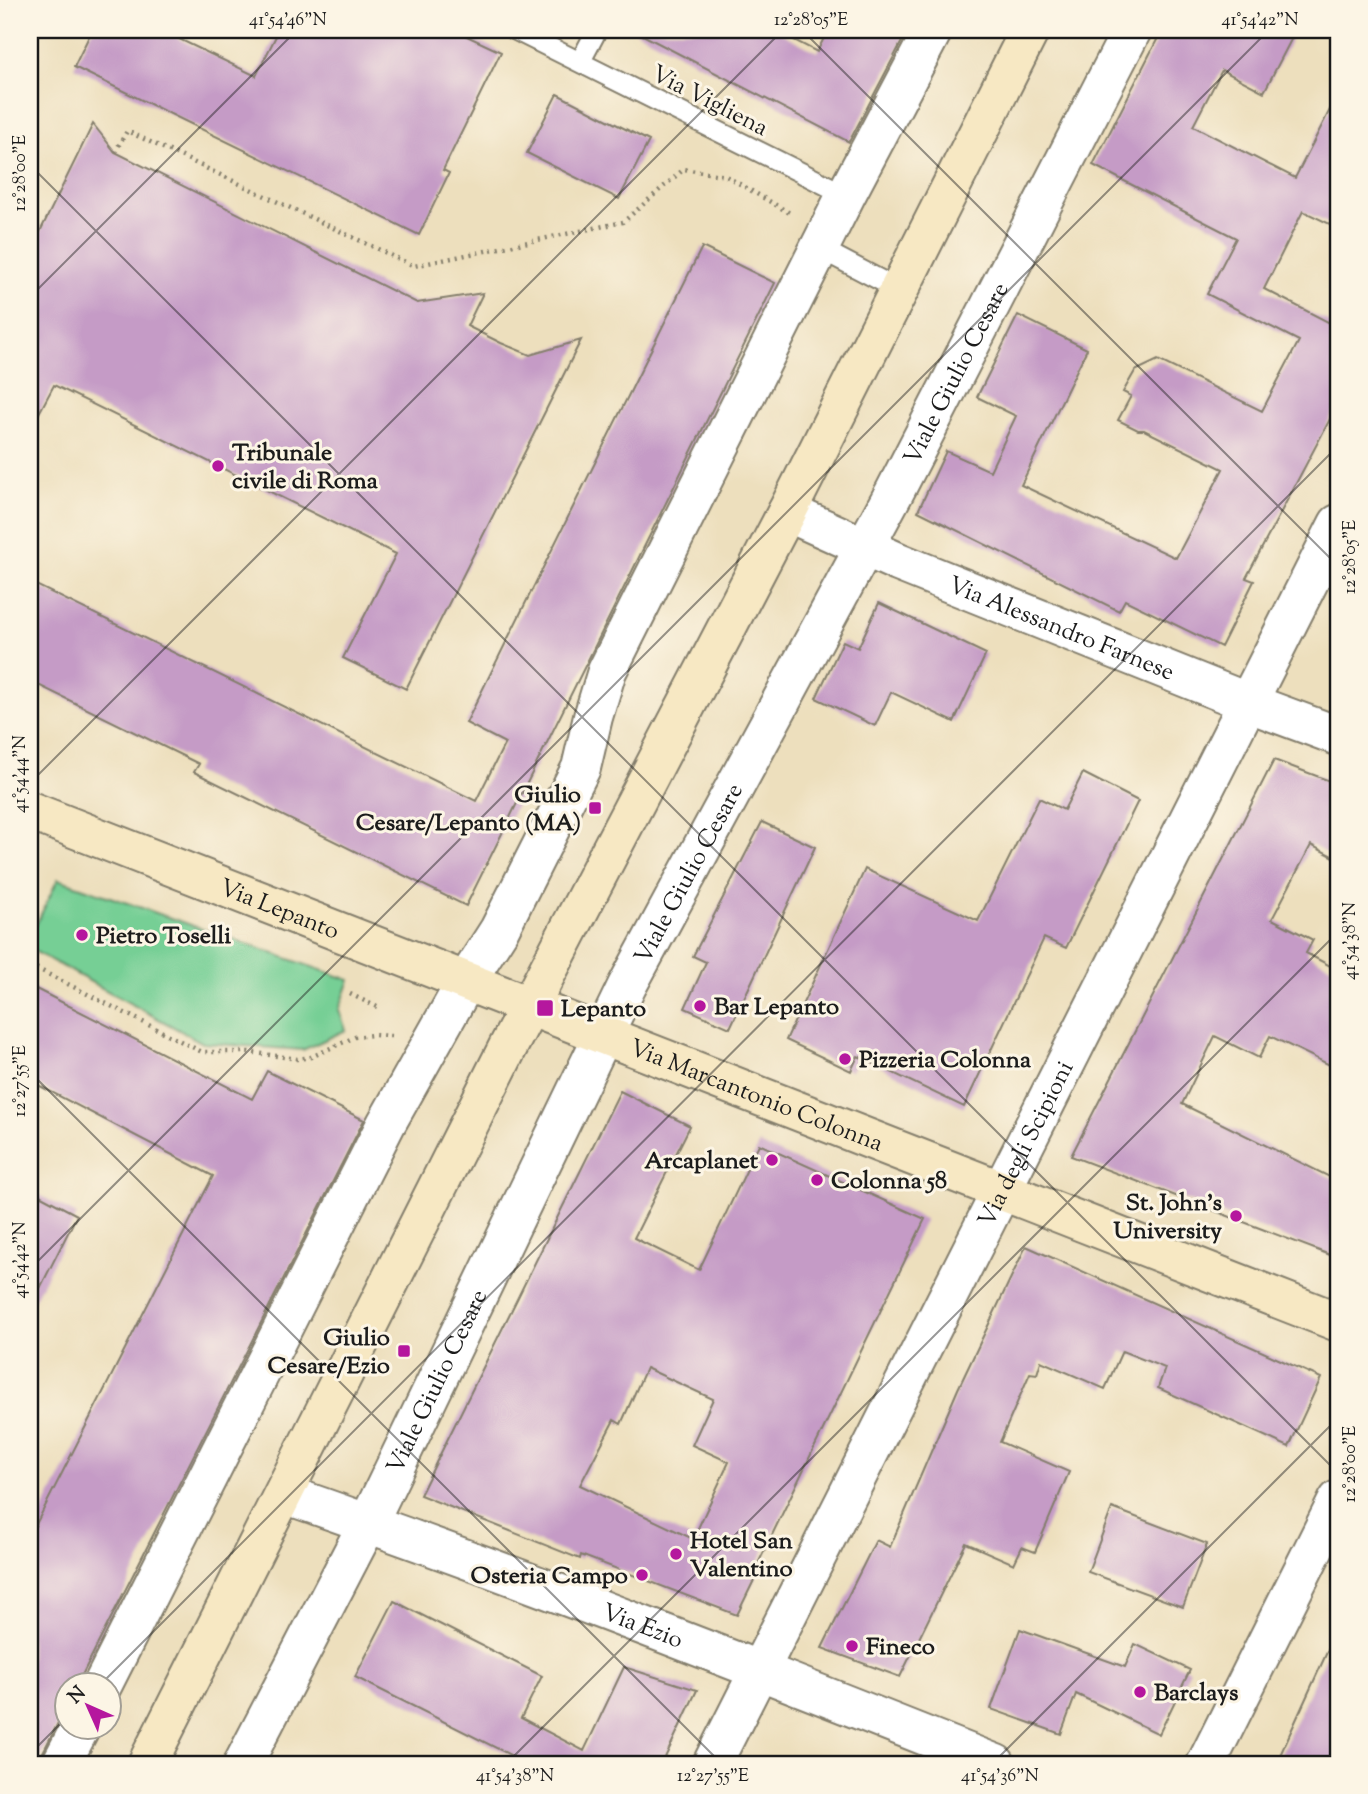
<svg xmlns="http://www.w3.org/2000/svg" width="1368" height="1794" font-family="'Sorts Mill Goudy',serif">
<rect width="100%" height="100%" fill="#fcf5e5"/>
<filter id="ink" filterUnits="userSpaceOnUse"><feTurbulence type="fractalNoise" baseFrequency=".0143" numOctaves="2"/><feDisplacementMap in="SourceGraphic" scale="14" xChannelSelector="R" yChannelSelector="G"/><feConvolveMatrix kernelMatrix="1 2 1 2 8 2 1 2 1" color-interpolation-filters="sRGB"/></filter>
<filter id="wash" filterUnits="userSpaceOnUse"><feTurbulence type="fractalNoise" baseFrequency=".00686" numOctaves="4" result="noise"/><feDisplacementMap in="SourceGraphic" scale="28" xChannelSelector="R" yChannelSelector="G"/><feGaussianBlur stdDeviation="1.57" result="paint"/><feColorMatrix in="noise" values="0 0 0 0 0 0 0 0 0 0 0 0 0 0 0 0 0 1.4 0 .05"/><feComposite in="paint" operator="in"/></filter>
<g filter="url(#wash)">
<rect width="100%" height="100%" fill="#eddfbd"/>
<!-- green -->
<path fill="#76cf95" stroke="#497658" stroke-width="2" d="M58 879 350 980 339 1010 346 1030 303 1050 203 1043 30 949V937Z"/>
<g id="blocks">
<!-- building -->
<path fill="#c59bc6" fill-rule="evenodd" d="M92 30H181L177 38 256 76 279 30H454L501 52 443 170 449 173 419 235 74 67Z
M633 30H775L817 52 828 30H908L849 142Z
M1162 30H1296L1264 92 1222 70 1193 126 1295 178 1338 94V228L1303 211 1264 289 1338 327V404L1246 578 1254 581 1221 647 1125 600 1119 611 918 511 946 451 990 471 1016 416 977 397 1018 315 1087 349 1021 485 1176 558 1223 469 1144 430H1138L1118 420 1131 396 1123 392 1135 371 1158 360 1262 411 1299 341 1207 294 1236 238 1093 165Z
M557 94 649 141 619 199 527 153Z
M93 124 115 152 417 303 483 293 467 326 501 343 530 355 581 340 406 689 343 658 396 554 54 385 30 430V252Z
M702 247 775 283 466 906 194 772 199 764 30 681V582L476 801 505 743 466 723Z
M879 603 986 654 954 722 891 692 875 726 816 698 843 641 858 648Z
M1274 760 1338 784V859L1311 845 1272 919 1313 940 1306 953 1338 970V1069L1270 1036 1259 1058 1215 1036 1182 1104 1338 1181V1258L1071 1156Z
M1083 773 1138 801 1066 948 1044 938 964 1107 858 1056 851 1071 786 1040 865 869 978 921 1039 798 1064 810Z
M762 822 815 847 730 1028 685 1008 706 962 693 956Z
M30 986 252 1099 267 1071 364 1120 77 1685H66V1707L37 1764H30V1536L213 1176 30 1081Z
M620 1091 690 1126 634 1238 699 1270 759 1144 925 1219 755 1570 758 1572 737 1615 581 1555 580 1559 420 1495ZM646 1368 713 1399 692 1445 729 1462 693 1539 580 1485 614 1420 621 1424Z
M30 1190 77 1215 30 1308Z
M1026 1246 1321 1378 1289 1447 1158 1388 1165 1368 1122 1351 1105 1389 1041 1361 1037 1374 1030 1373 1000 1442 1069 1472 1035 1552 1022 1547 1014 1564 966 1543 900 1677 822 1648 876 1540 890 1547 958 1389Z
M1112 1508 1207 1544 1183 1607 1088 1572Z
M394 1601 542 1676 521 1718 584 1751 624 1667 697 1690 662 1764H528L355 1677Z
M1338 1628V1764H1276Z
M1020 1629 1125 1667 1135 1644 1190 1670 1159 1734 1076 1694 1061 1734 991 1709Z"/>
</g>
</g>
<g filter="url(#ink)">
<use href="#blocks" fill-opacity="0" stroke="#847e6c" stroke-width="2"/>
<g fill="none" stroke-linecap="round" stroke-linejoin="round">
<!-- lane casing -->
<g stroke="#847e6c" stroke-width="23">
<path id="lane" d="M515 30 846 195
M580 62 597 30
M819 248 899 290"/>
</g>
<!-- street casing -->
<g stroke="#847e6c" stroke-width="42">
<g id="street">
<path id="s1" d="M787 512 898 562 1249 703 1338 736"/>
<path id="s2" d="M284 1494C524 1577 760 1670 996 1764"/>
<path d="M102 1686 386 1124 467 980 499 930 581 768 593 717 607 671 846 195 933 30"/>
<path d="M61 1764 80 1728"/>
<path id="s3" d="M243 1764 368 1523 627 986 895 491 1132 30"/>
<path id="s4" d="M712 1764 1338 524"/>
<path d="M1206 1764 1338 1500"/>
</g>
</g>
<!-- secondary casing -->
<g stroke="#847e6c" stroke-width="42">
<g id="secondary">
<path id="s5" d="M30 811 1338 1322"/>
<path d="M147 1764 508 1047 787 512 1030 30"/>
</g>
</g>
<!-- path -->
<path stroke="#847e6c" stroke-width="4.5" stroke-dasharray="2 5" stroke-linecap="butt" d="M115 152 127 131 414 266 623 222 684 169 726 176 793 215
M30 965 202 1052H249L297 1059 311 1057 355 1037 373 1035 391 1036
M350 994 377 1007"/>
<!-- lane -->
<use href="#lane" stroke="#fff" stroke-width="19"/>
<!-- street -->
<use href="#street" stroke="#fff" stroke-width="38"/>
<!-- secondary -->
<use href="#secondary" stroke="#f7e8c3" stroke-width="38"/>
</g>
</g>
<!-- ticks -->
<path fill="none" stroke="#1c1c1c" stroke-width="2" stroke-opacity="0.45" d="M802 30 1338 566M30 165 1338 1473M30 297 297 30M30 783 783 30M30 1072 722 1764M30 1269 1269 30M99 1686 1338 446M30 1754 66 1718M506 1764 1338 932M992 1764 1338 1418"/>
<!-- markers -->
<g fill="#b5179e" stroke="#fcf5e5" stroke-width="2.5">
<circle cx="218" cy="466" r="7"/>
<rect x="588" y="801" width="14" height="14" rx="3.5"/>
<circle cx="82" cy="935" r="7"/>
<circle cx="700" cy="1006" r="7"/>
<rect x="536" y="999" width="18" height="18" rx="3.5"/>
<circle cx="845" cy="1059" r="7"/>
<circle cx="772" cy="1160" r="7"/>
<circle cx="817" cy="1180" r="7"/>
<circle cx="1236" cy="1216" r="7"/>
<rect x="397" y="1344" width="14" height="14" rx="3.5"/>
<circle cx="676" cy="1554" r="7"/>
<circle cx="642" cy="1575" r="7"/>
<circle cx="852" cy="1646" r="7"/>
<circle cx="1140" cy="1692" r="7"/>
</g>
<g text-anchor="middle" stroke-width="6" stroke-linejoin="round" paint-order="stroke">
<!-- street labels -->
<g font-size="24" fill="#1c1c1c" stroke="#fcf5e5">
<text transform="translate(710 100) rotate(27)" y="8">Via Vigliena</text>
<text dy="8" stroke="none"><textPath href="#s3" startOffset="1563">Viale Giulio Cesare</textPath></text>
<text dy="8" stroke="none"><textPath href="#s1" startOffset="298">Via Alessandro Farnese</textPath></text>
<text dy="8" stroke="none"><textPath href="#s3" startOffset="996">Viale Giulio Cesare</textPath></text>
<text dy="8" stroke="none"><textPath href="#s5" startOffset="268">Via Lepanto</textPath></text>
<text dy="8" stroke="none"><textPath href="#s5" startOffset="780">Via Marcantonio Colonna</textPath></text>
<text dy="8" stroke="none"><textPath href="#s4" startOffset="695">Via degli Scipioni</textPath></text>
<text dy="8" stroke="none"><textPath href="#s3" startOffset="429">Viale Giulio Cesare</textPath></text>
<text dy="8" stroke="none"><textPath href="#s2" startOffset="382">Via Ezio</textPath></text>
</g>
<!-- poi labels -->
<g font-size="24" font-weight="bold" fill="#1c1c1c" stroke="#fcf5e5" text-anchor="start">
<text x="232" y="460">Tribunale<tspan x="232" dy="28">civile di Roma</tspan></text>
<text x="581" y="802" text-anchor="end">Giulio<tspan x="581" dy="28">Cesare/Lepanto (MA)</tspan></text>
<text x="96" y="943">Pietro Toselli</text>
<text x="714" y="1014">Bar Lepanto</text>
<text x="561" y="1016">Lepanto</text>
<text x="859" y="1067">Pizzeria Colonna</text>
<text x="758" y="1168" text-anchor="end">Arcaplanet</text>
<text x="831" y="1188">Colonna 58</text>
<text x="1222" y="1210" text-anchor="end">St. John's<tspan x="1222" dy="28">University</tspan></text>
<text x="390" y="1345" text-anchor="end">Giulio<tspan x="390" dy="28">Cesare/Ezio</tspan></text>
<text x="690" y="1548">Hotel San<tspan x="690" dy="28">Valentino</tspan></text>
<text x="628" y="1583" text-anchor="end">Osteria Campo</text>
<text x="866" y="1654">Fineco</text>
<text x="1154" y="1700">Barclays</text>
</g>
</g>
<!-- margin -->
<rect width="1368" height="1794" fill="none" stroke="#fcf5e5" stroke-width="77"/>
<!-- north arrow -->
<g transform="translate(88 1706) rotate(315)"><circle r="33" fill="#fcf5e5" stroke="#a29e95" stroke-width="2"/>
<path d="M0-5L12 26L0 18L-12 26Z" fill="#b5179e"/>
<text y="-10" font-size="19" font-weight="bold" text-anchor="middle" fill="#1c1c1c">N</text>
</g>
<rect x="38" y="38" width="1292" height="1718" fill="none" stroke="#1c1c1c" stroke-width="2.5"/>
<g font-size="18" text-anchor="middle" fill="#1c1c1c">
<text x="288" y="25">41°54'46"N</text>
<text x="811" y="25">12°28'05"E</text>
<text x="1260" y="25">41°54'42"N</text>
<text transform="translate(19 173) rotate(-90)" y="6">12°28'00"E</text>
<text transform="translate(1349 557) rotate(-90)" y="6">12°28'05"E</text>
<text transform="translate(19 774) rotate(-90)" y="6">41°54'44"N</text>
<text transform="translate(1349 941) rotate(-90)" y="6">41°54'38"N</text>
<text transform="translate(19 1081) rotate(-90)" y="6">12°27'55"E</text>
<text transform="translate(19 1260) rotate(-90)" y="6">41°54'42"N</text>
<text transform="translate(1349 1464) rotate(-90)" y="6">12°28'00"E</text>
<text x="515" y="1781">41°54'38"N</text>
<text x="713" y="1781">12°27'55"E</text>
<text x="1000" y="1781">41°54'36"N</text>
</g>
</svg>
